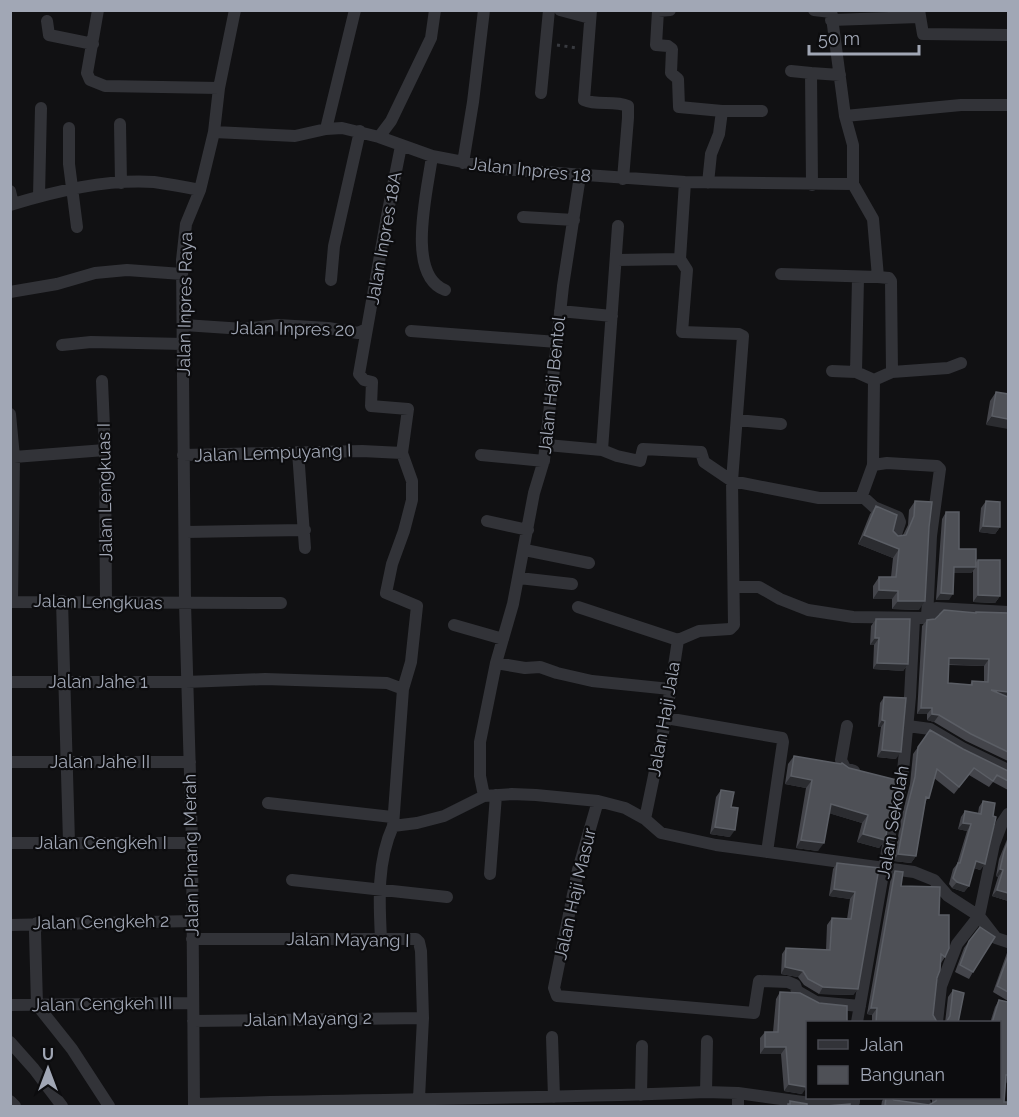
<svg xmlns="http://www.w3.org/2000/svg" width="1019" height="1117" font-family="Raleway,sans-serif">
<rect width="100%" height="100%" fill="#111113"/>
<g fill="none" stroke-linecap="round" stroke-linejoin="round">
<!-- path -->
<path stroke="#383a3f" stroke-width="3" stroke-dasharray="3 4.5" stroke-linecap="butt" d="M557 45 577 48"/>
<!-- street -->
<path stroke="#323338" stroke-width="12" d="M98 10 87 73 90 80 105 86 219 88
M560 10 590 18
M591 10 584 100C597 106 614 100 628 106V118L623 179
M670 10 658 11 656 45 668 46 672 49 671 73 678 79 679 107 722 111 719 134 711 154 708 183
M814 10 831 12
M831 10 845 116 853 145V184L873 219 878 277 889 278 891 281 892 372
M919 10 923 34 1008 35
M831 20 919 17
M47 21 49 35 93 44
M791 71 811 73
M541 93 549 10
M722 111H762
M845 116 961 105H1008
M120 124 121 183
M69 128V164L77 227
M326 129 355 10
M214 132 295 136 326 129 342 128 379 137 432 156 500 169 685 182 853 184
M379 137 391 121 431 38 435 10
M432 156C428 189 405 275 445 290
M463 163 473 102 484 10
M812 185 811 73 840 75
M10 191 13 204
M39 196 41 108
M10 205C56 191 106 179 154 182 169 184 185 187 200 190
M523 217 574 220
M617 260 680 259
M781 274 878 277
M331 280 334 246 360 131
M10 292 57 284 95 273 127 270 182 274
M560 311 612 316
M184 325 244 329 278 325 328 328 358 333 366 329
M411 331 557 342
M62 345 91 342 184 344
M832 371 856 372 874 380 892 372 948 368 961 363
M856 372 858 278
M102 381 105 450 106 602
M10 414 14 457 12 602
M737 420 781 424
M547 445 602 450 617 456 640 461 643 449 701 452 704 462 732 481 819 498H861L873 465 887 463 937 466 940 469 931 536 927 618
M602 450 618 226
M298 452 305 548
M183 455 362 451 402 453
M481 455 544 461
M14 457 105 450
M873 465 874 380
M862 496 874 507 898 517 900 522 895 537
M487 521 528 530
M186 532 305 530
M525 550 589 563
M519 578 572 584
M734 587H759L780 599 808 610 853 617 927 618 936 608 1008 612
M62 601 69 842
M10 602 281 603
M578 607 678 640
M454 625 503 639
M496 663 525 668 540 667 557 673 592 681 670 689
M10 682H186L265 679 387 683 403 689
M666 718 782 738 783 742 767 852
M847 726 841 760 845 768 854 771
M908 726 930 729 962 748 1008 770
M10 762H190
M484 796 480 776V742L496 663 513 604 534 493 544 460 563 286 580 176
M598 801 578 870 554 988 557 996 754 1013 759 981 788 982 795 985 797 991 816 1002 860 1006
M268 803 392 817
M645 819 666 718 678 640 699 631 730 629 734 625 732 481 743 336 739 334 682 332 687 270 680 259 685 182
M393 826 417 823 444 816 484 796 512 794 536 795 598 801 625 808 645 819 661 833 716 845 914 872 934 880 948 896 979 916 996 938 1008 942
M10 843H192
M490 874 496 795
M292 880 447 897
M37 923 35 932 37 1005 72 1049 109 1106
M10 925 192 921
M192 939H416L419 942 421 951 423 1018 419 1098
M381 939C379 901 377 861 393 826L403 689 411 662 417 606 386 593 392 564 404 531 412 500V481L402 453 408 409 371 406 372 382 364 380 359 374 387 216 401 146
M10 1005 193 1003
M193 1021 423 1018
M857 1022 893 817 902 782 910 697 914 619
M937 1022 941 986 957 944 979 916 994 844 1002 823 1008 814
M552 1037 554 1097
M10 1042 34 1069 62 1106
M706 1092 707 1041
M738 1093V1106
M641 1095 642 1046
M890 1098 925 1103
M10 1101 15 1106
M194 1104C365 1099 536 1099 706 1092L738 1093 810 1103 854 1102V1098
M194 1106 192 843 185 603 182 260 186 224 200 190 214 132 219 88 235 10"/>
</g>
<!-- wall -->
<path fill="#44454b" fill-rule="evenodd" d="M996 392 1008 394 986 425 990 401Z
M915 501 919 610 892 609V599H873V586L879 577H891L893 558 858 544 870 514 876 506 898 536 903 535 908 525 909 510Z
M986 501 1000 527 995 534 979 532 981 508Z
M946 512 959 549 976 562 978 560 1000 596 995 603 973 602V571L971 573H954L949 600H936L942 519Z
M976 612 1008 613V761L966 741 934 722 927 720V714H917L922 626 927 620 975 613ZM949 665 984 666V682L972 681 970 685 948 683Z
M876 619 908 664 903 671 873 669 874 645H870L871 626Z
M884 697 896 759 877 757 881 727H878L880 703Z
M930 730 963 749 1008 771V790L993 782 989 787 969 775 954 794 934 778 925 804 916 856 911 863 894 861 901 819 910 784 913 754Z
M794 756 841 764 842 763 885 840 879 848 857 842 862 823 829 813 818 851 796 848 806 788 785 784 788 764Z
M721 790 731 807 730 837 710 834 716 797Z
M983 801 985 864 980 870 974 868 969 886 964 892 952 888 949 884 953 869 957 864 967 831 958 829 961 817 965 811 978 813 979 807Z
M1008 837V901L992 896 998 877 996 876 999 859Z
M837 863 879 868 858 989 853 995 819 994 804 985 798 977 781 974 782 954 786 948 826 950 827 925 832 918 847 919 850 899 829 896 833 869Z
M895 871 901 886 939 915 945 957 941 963 937 978 933 1015 937 1022 943 1023H872V1015L867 1014 891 877Z
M969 941 973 972 969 979 955 972 964 948Z
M1008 950V1001L993 992Z
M953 990 958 1023H945L948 997Z
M780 992 807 1023V1068L802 1094 784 1091 781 1054H760V1038L765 1032H773L776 999Z
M999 1000 1008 1002V1083L1006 1082 1004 1102 1008 1107H881L882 1101 884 1098H891L894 1100 929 1105 932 1103V1099L930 1098H999V1023H990L995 1007Z"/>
<!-- shaded-wall -->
<path fill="#2b2c30" d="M992 416 1008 419V429L986 425Z
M983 526 1000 527 995 534 979 532Z
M864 535 899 549 893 558 858 544Z
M954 567H976L971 573H949Z
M879 590 898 591 892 599H873Z
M941 593 953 594 949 600H936Z
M978 595 1000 596 995 603 973 602Z
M898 601H925L919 610 892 609Z
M875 638H879L874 645H870Z
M949 658 989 659 984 666 944 664Z
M877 663 908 664 903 671 873 669Z
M991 690 1008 692V699Z
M921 708H932L927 714H917Z
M932 714 939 715 934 722 927 720Z
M882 720 885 721 881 727H878Z
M882 750 901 752 896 759 877 757Z
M791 776 812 780 806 788 785 784Z
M831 804 868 815 862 823 825 812Z
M963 823 971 824 967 831 958 829Z
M715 827 735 830 730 837 710 834Z
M863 834 885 840 879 848 857 842Z
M801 840 824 843 818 851 796 848Z
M898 854 916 856 911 863 894 861Z
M976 861 985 864 980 870 972 867Z
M1000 869 1003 870 998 877 996 876Z
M957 882 969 886 964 892 952 888Z
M834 889 855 892 850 899 829 896Z
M997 890 1008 893V901L992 896Z
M785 967 803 971 798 977 781 974Z
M823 987 858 989 853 995 819 994Z
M871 1008H877L872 1015 867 1014Z
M765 1047H786L781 1054H760Z
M1006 1075H1008V1083L1002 1081Z
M789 1084 807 1087 802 1094 784 1091Z"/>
<!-- building -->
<path fill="#4e5056" stroke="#5b5e65" stroke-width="1.5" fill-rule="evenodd" d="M996 392 1008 394V419L992 416Z
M915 501 932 502 929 527 925 601H898V591L879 590V577H896L899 549 864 535 876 506 897 515 893 531 898 536 906 535 914 516Z
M986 501 1000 502V527L983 526Z
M946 512H959V549H976V567H954L953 594 941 593Z
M978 560H1000V596L978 595Z
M944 610 976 613V612L1008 613V692L991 690 1008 697V752L971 734 939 715 932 714V708H921L927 620 935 619ZM949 658 989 659 988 682 972 681V685L948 683Z
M876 619H910L908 664 877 663 879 638H875Z
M884 697 906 698 901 752 882 750 885 721 882 720Z
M930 730 963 749 1008 771V781L997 775 993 781 974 768 959 787 937 769 929 798 926 797 916 856 898 854 906 812 915 777 918 747Z
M794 756 841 764 842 763 849 768 897 780 885 840 863 834 868 815 831 804 824 843 801 840 812 780 791 776Z
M721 790 734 792 731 807 738 808 735 830 715 827Z
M983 801 995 803 993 816 996 817 985 864 976 861 969 886 957 882 953 878 958 863H960L971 824 963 823 965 811 981 814Z
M1008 841V893L997 890 1003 870 1000 869 1004 852Z
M837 863 879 868 858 989 823 987 808 979 803 971 785 967 786 948 830 950 832 918 851 919 855 892 834 889Z
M895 871 903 872 901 886 940 887 939 915H949V948L945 957 941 954 940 970 937 978 933 1015 937 1022 943 1023H876L877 1008H871Z
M980 927 995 937 973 972 960 965 969 941Z
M1008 956V992L997 986Z
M953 990 964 993 958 1023H946L950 1016Z
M780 992 800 993 819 1003 847 1006V1023H807V1087L789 1084 786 1047H765V1032H778Z
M999 1000 1008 1002V1075H1006L1004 1102H1008V1107H892L885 1105 886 1098H891L894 1100 929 1105 936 1101 937 1098H999V1023H992Z
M790 1101 807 1104V1107H788V1104H790Z
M850 1104V1107H827V1106Z"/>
<g text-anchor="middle" stroke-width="4.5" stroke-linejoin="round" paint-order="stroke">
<!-- street labels -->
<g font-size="18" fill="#a1a7b5" stroke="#0c0c0e">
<text transform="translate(530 170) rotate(6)" y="6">Jalan Inpres 18</text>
<text transform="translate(384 238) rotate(-80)" y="6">Jalan Inpres 18A</text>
<text transform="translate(185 304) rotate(-89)" y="6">Jalan Inpres Raya</text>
<text transform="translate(293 329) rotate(1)" y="6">Jalan Inpres 20</text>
<text transform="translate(552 385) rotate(-84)" y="6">Jalan Haji Bentol</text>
<text transform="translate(273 453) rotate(-2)" y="6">Jalan Lempuyang I</text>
<text transform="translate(105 492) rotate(-91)" y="6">Jalan Lengkuas I</text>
<text transform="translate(98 602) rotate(1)" y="6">Jalan Lengkuas</text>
<text x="98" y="688">Jalan Jahe 1</text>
<text transform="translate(664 719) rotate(-80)" y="6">Jalan Haji Jala</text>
<text x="100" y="768">Jalan Jahe II</text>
<text transform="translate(893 822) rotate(-80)" y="6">Jalan Sekolah</text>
<text x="101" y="849">Jalan Cengkeh I</text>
<text transform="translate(191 855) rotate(-91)" y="6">Jalan Pinang Merah</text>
<text transform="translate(575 894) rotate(-77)" y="6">Jalan Haji Masur</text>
<text transform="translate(101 922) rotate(-1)" y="6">Jalan Cengkeh 2</text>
<text transform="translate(348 940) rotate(1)" y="6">Jalan Mayang I</text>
<text transform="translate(102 1004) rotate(-1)" y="6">Jalan Cengkeh III</text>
<text transform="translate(308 1019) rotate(-1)" y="6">Jalan Mayang 2</text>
</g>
</g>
<!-- border -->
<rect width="1019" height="1117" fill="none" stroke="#a1a7b5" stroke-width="24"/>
<!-- legend -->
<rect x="806" y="1021" width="195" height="78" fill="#0c0c0e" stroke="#484a51" stroke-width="1.5"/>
<rect x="818" y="1040" width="30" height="9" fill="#323338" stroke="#484a51" stroke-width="1.5"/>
<text x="860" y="1051" font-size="18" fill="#a1a7b5">Jalan</text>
<rect x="818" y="1066" width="30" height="18" fill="#4e5056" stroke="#484a51" stroke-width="1.5"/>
<text x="860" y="1081" font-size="18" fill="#a1a7b5">Bangunan</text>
<!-- north arrow -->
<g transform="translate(48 1069)" stroke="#0c0c0e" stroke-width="4.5" paint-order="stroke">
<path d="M0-4.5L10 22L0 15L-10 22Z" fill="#a1a7b5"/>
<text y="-9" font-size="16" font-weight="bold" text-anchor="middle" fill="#a1a7b5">U</text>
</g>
<!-- scale -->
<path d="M809 45v9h110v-9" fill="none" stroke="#a1a7b5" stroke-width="3"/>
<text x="818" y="45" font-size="18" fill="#a1a7b5" stroke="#0c0c0e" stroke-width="4.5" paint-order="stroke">50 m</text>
</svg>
